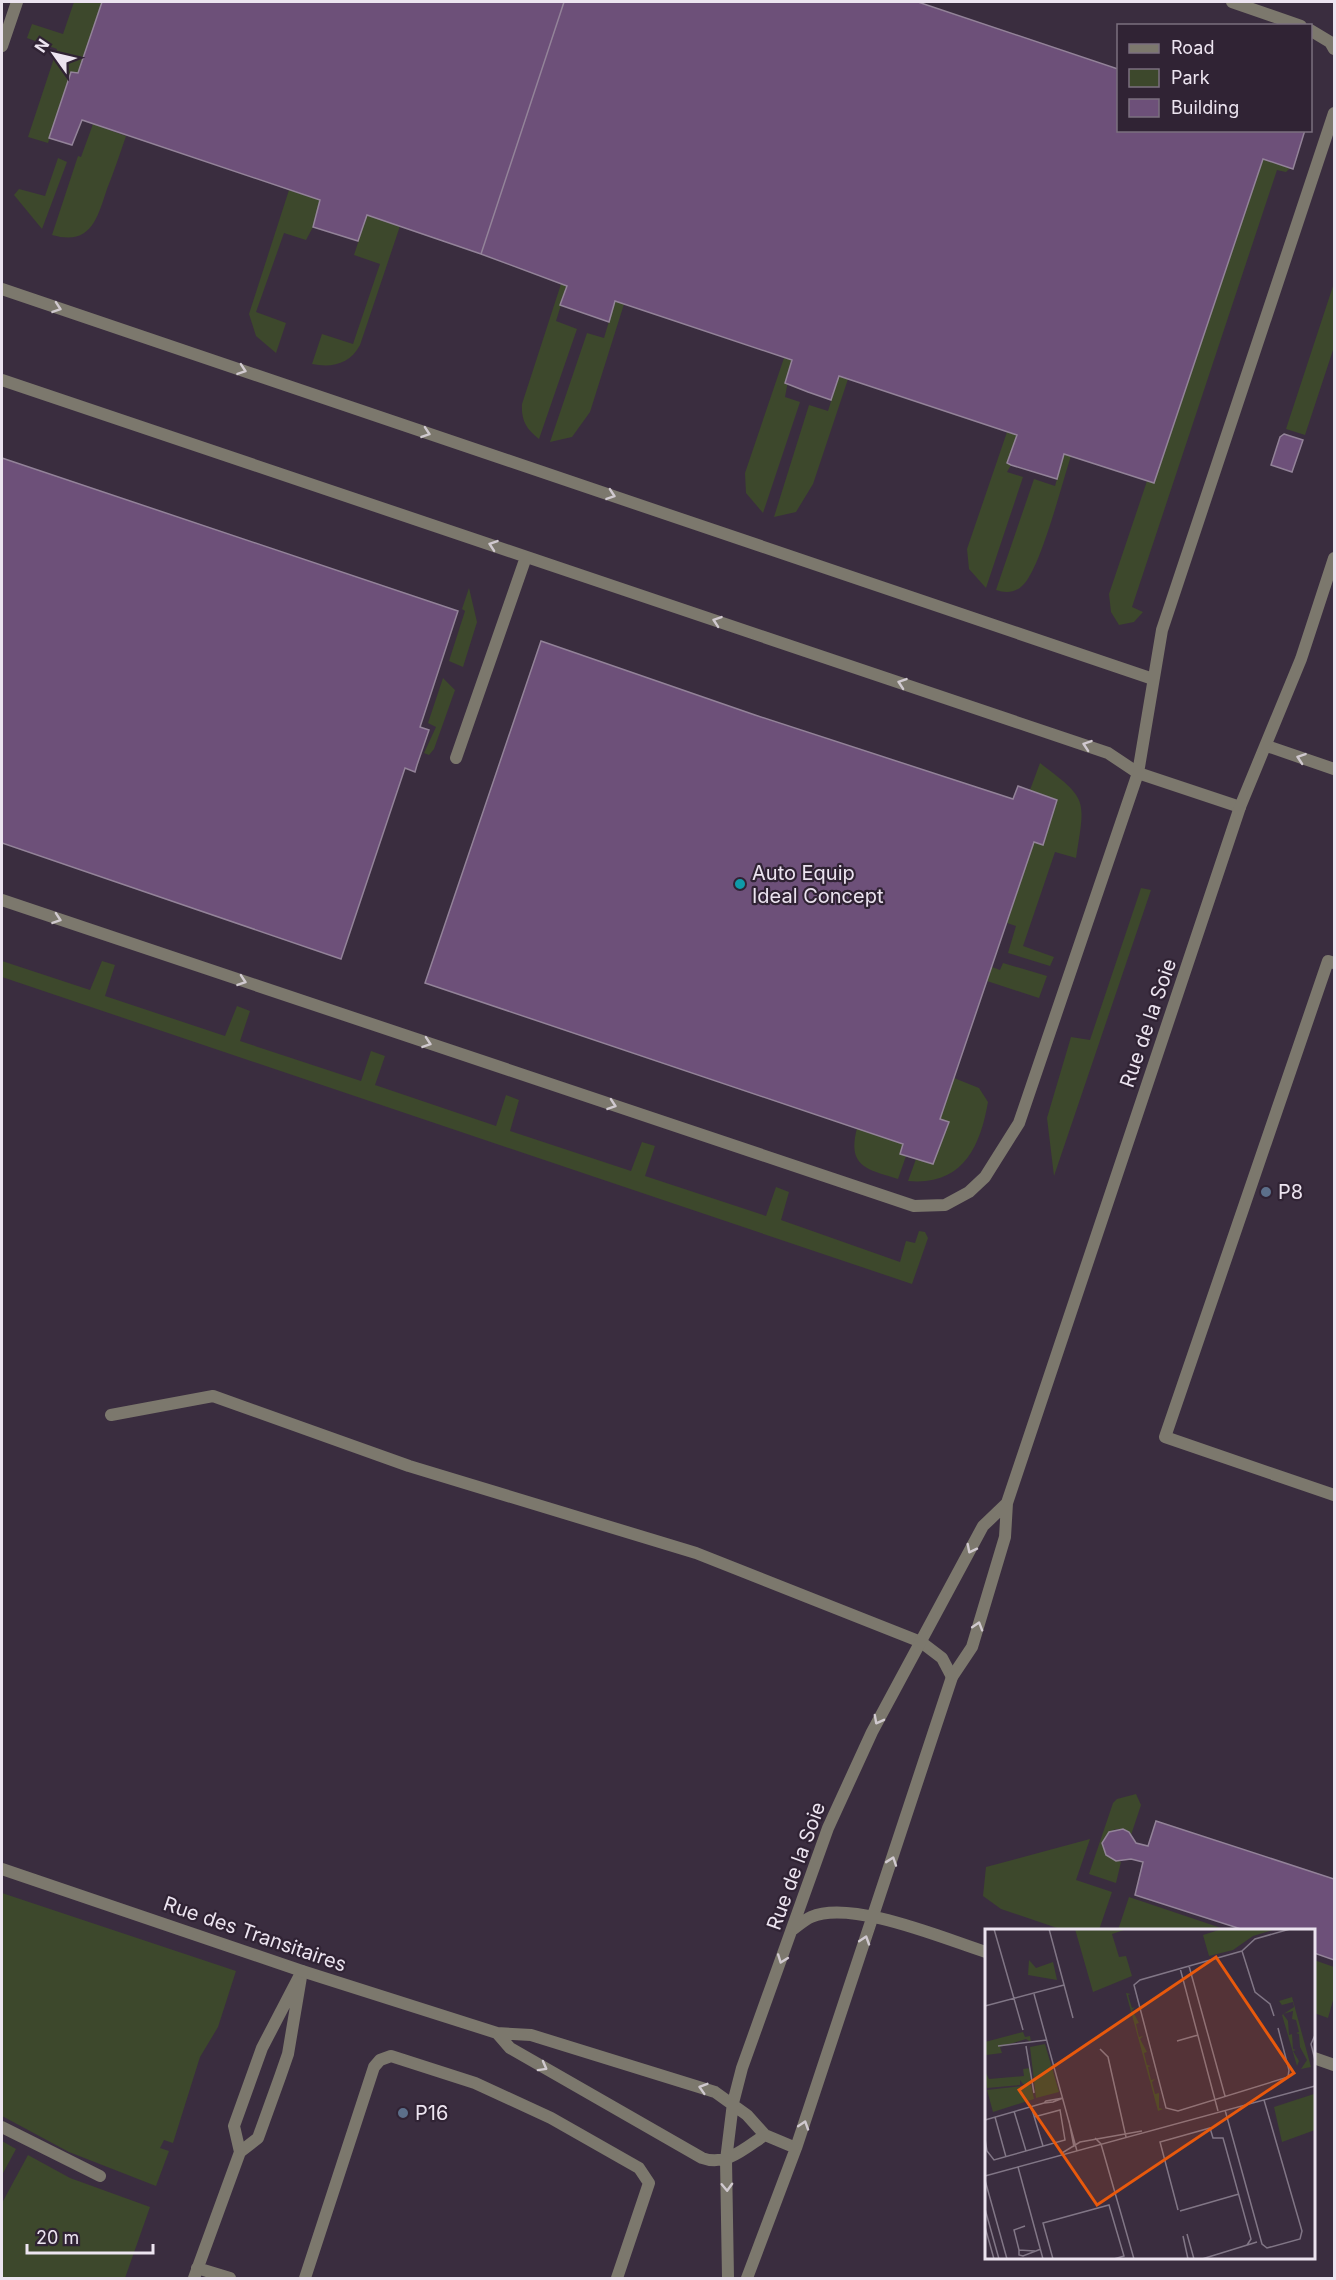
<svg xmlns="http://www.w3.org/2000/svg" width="1336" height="2280" font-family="Inter,sans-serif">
<rect width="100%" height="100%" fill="#3a2d3f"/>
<!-- green -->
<path fill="#3d482c" d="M74 2H102L78 73 71 72 48 143 28 137 57 49 27 38 32 24 63 34Z
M93 124 126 136C120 154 114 171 107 189 97 219 91 246 52 235L78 156 81 157Z
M58 158 67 162 42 229 14 195 19 189 45 196Z
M1263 159 1290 168 1286 172 1277 170 1132 607 1143 612 1134 622 1119 625 1111 612 1109 594 1147 481 1154 483Z
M289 190 320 200 313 227 306 240 284 233 256 312 286 323 276 353 256 336 249 314Z
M367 215 400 226 360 345C350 364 332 368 312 364L322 334 353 344 380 264 354 255Z
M1334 283V347L1305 435 1286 429Z
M561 284 567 286 556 321 577 329 539 439C526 429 521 420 522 404Z
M615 301 624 304 590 412 572 437 550 442 587 333 604 338Z
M784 358 792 360 785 397 800 402 763 513 746 493 745 473Z
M839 376 848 379 813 484 796 512 774 517 809 405 828 411Z
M1007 432 1017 435 1007 463 1011 465 1007 472 1023 477 986 588 969 569 967 549Z
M1064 454 1071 456C1062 483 1040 571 1022 586 1015 593 1005 593 996 590L1034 479 1055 486Z
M469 588 477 622 463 667 449 661 465 611 462 609Z
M443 678 455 690 434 749 429 755 424 753 436 727 428 723Z
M1040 763C1089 800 1085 799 1076 858L1055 852 1023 946 1054 957 1050 966 1008 953 1016 926 1007 923 1034 842 1043 845 1057 800 1030 790Z
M1141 888 1151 890 1054 1176 1047 1118 1071 1037 1090 1040Z
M2 961 90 990 102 961 115 965 105 996 225 1036 237 1006 250 1011 240 1041 361 1081 371 1051 385 1056 375 1085 496 1126 506 1095 519 1100 510 1131 631 1171 642 1142 655 1146 645 1176 766 1216 776 1187 789 1192 781 1220 900 1262 906 1241 915 1243 919 1231 925 1232 928 1238 912 1284 2 977Z
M1003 963 1047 976 1039 998 987 981 992 967 1000 970Z
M954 1078 979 1088 988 1102C980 1148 962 1186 908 1181L916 1159 933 1163 949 1122 940 1119Z
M857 1128 903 1144 900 1154 906 1156 898 1179C866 1169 847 1167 857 1128Z
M1136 1794 1141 1805 1131 1835C1119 1824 1108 1829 1103 1843L1107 1855 1121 1862 1116 1883 1089 1874 1113 1803 1117 1799Z
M1090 1839 1076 1880 1112 1892 1099 1930H1063L1001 1909 983 1896 986 1867Z
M2 1893 236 1971 218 2027 200 2057 173 2143 164 2140 160 2148 169 2151 156 2186 69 2152 2 2116Z
M1129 1897 1227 1930H1118Z
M1314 1960 1334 1967V1997L1328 2018 1314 2013Z
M2 2141 16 2149 2 2175Z
M28 2155 70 2178 150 2207 125 2278H2V2203Z"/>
<!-- building -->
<path fill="#6d5079" stroke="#938399" stroke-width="1.5" d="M102 2H564L481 254 367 215 358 241 313 227 320 200 82 120 72 145 49 138 71 72 78 73Z
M564 2H918L1118 69V130H1305L1293 169 1263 159 1154 483 1064 454 1057 479 1011 465 1007 463 1017 435 839 376 831 400 808 392 785 383 792 360 615 301 609 322 560 305 567 286 481 254Z
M1284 434 1303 440 1292 472 1271 465 1280 437Z
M2 458 458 611 420 727 429 730 417 765 415 772 405 768 341 959 2 843Z
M541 641 755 715 1013 799 1018 786 1057 800 1043 845 1034 842 940 1119 949 1122 933 1164 900 1154 903 1144 425 983Z
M1156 1821 1334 1879V1960L1314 1953V1930H1244L1135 1895 1143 1862 1131 1859 1116 1861 1106 1855 1102 1843 1109 1832 1123 1829 1129 1832 1136 1843 1148 1846Z"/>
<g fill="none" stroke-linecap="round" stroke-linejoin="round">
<!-- lane -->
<path stroke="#7c786d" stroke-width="12" d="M1232 2 1301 26
M1310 30 1330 42 1334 49
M2 46 17 2
M2 289 1153 679
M2 380 1108 753 1138 773 1240 807
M456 758 526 557
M2 900 914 1206 945 1205 969 1192 985 1177 1019 1123 1138 773 1162 630 1334 113
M1334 963 1328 961 1165 1437 1334 1495
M111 1415 213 1396 409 1466 696 1553 921 1642 942 1658 952 1677
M302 1971 288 2054 280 2077 258 2138 240 2152 234 2126 262 2048Z
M2 2127 100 2176
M197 2268 230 2278
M194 2278 240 2152
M305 2278 374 2067 380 2060 391 2056 475 2083 551 2118 639 2168 649 2183 617 2278"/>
<!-- street -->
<path stroke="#7c786d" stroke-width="12" d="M1267 746 1334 769
M2 1869 302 1971 497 2033 531 2035 715 2092 747 2115 765 2135 796 2148
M792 1930C798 1926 804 1920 811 1917 851 1899 945 1939 986 1952
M497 2033 510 2048 702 2158C726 2167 745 2148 765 2135
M1314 2058 1334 2065
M728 2278 726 2160 733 2103 742 2068 828 1828 872 1732 983 1526 1007 1503
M747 2278 796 2148 952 1677 972 1647 1005 1537 1007 1503 1240 807 1301 659 1334 558"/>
</g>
<!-- one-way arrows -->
<defs><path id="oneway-chevron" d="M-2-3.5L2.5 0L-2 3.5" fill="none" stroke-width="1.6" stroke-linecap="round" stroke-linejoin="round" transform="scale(1.5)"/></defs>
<g stroke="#d0c9cf">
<use href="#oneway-chevron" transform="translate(57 308) rotate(19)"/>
<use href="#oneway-chevron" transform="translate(242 370) rotate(19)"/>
<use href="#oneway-chevron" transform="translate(426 433) rotate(19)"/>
<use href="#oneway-chevron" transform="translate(611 495) rotate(19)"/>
<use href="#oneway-chevron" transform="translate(493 545) rotate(-161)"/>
<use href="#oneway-chevron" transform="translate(717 621) rotate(-161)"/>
<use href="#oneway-chevron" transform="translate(902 683) rotate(-161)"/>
<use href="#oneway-chevron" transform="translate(1087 745) rotate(-161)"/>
<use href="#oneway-chevron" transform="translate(1301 758) rotate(-161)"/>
<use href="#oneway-chevron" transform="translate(57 919) rotate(19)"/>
<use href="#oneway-chevron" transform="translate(242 981) rotate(19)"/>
<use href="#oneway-chevron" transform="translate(427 1043) rotate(19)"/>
<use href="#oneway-chevron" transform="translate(612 1105) rotate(19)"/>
<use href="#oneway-chevron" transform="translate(971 1549) rotate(117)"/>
<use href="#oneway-chevron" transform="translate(978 1626) rotate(-73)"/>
<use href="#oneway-chevron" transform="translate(878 1720) rotate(118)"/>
<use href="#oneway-chevron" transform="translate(892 1861) rotate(-71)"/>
<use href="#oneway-chevron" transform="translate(865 1940) rotate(-72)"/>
<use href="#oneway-chevron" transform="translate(782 1959) rotate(110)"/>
<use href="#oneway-chevron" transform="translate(543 2067) rotate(29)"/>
<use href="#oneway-chevron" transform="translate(703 2088) rotate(-163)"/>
<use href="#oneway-chevron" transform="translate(804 2125) rotate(-72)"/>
<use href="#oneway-chevron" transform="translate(727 2187) rotate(88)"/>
</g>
<!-- markers -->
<circle fill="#0f9aa8" stroke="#302334" stroke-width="2" cx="740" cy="884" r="6"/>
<g fill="#5c6f8a" stroke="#302334" stroke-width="2">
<circle cx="1266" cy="1192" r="6"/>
<circle cx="403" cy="2113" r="6"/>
</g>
<g text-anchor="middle" stroke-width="4.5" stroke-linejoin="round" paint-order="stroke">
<!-- poi labels -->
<g font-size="20" fill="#ece4f0" stroke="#302334" text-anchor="start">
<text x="752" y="880">Auto Equip<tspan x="752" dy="23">Ideal Concept</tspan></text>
<text x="1278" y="1199">P8</text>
<text x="415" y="2120">P16</text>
</g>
<!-- street labels -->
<g font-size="20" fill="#ece4f0" stroke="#302334">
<text transform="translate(1148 1023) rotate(-71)" y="7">Rue de la Soie</text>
<text transform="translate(796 1866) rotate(-70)" y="7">Rue de la Soie</text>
<text transform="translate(255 1934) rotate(19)" y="7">Rue des Transitaires</text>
</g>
</g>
<!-- overview -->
<g transform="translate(985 1929)">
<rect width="330" height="330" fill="#3a2d3f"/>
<path d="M90 0H142L127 5 134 28 141 27 147 47 108 63ZM237 0H291L268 7 248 21 224 27 218 6ZM44 31 51 39 68 33 72 51 43 46ZM141 64 146 65 143 66 147 79 150 78 147 81 154 94 151 95 154 108 158 107 155 110 162 123 159 124 162 136 166 137 163 138 166 151 170 150 167 153 170 165 174 164V179L178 180 173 182ZM307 68 326 138 316 140 322 131 315 118 314 105 311 104 314 103 311 91 307 90 308 82 298 85 303 92 304 106 307 105 308 120 311 121 308 122 314 132 312 137 297 86 309 78 308 73 297 76 294 72ZM38 103 40 108 45 107 46 113 41 110 15 118 17 124 1 126 0 139V113ZM60 115 74 163 51 169 45 118ZM45 139 46 155H38L35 151V156L2 159 0 142 4 150 39 147 38 140ZM46 156 49 170 8 183 2 161ZM329 165 330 201 297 213 289 178Z" fill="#3d482c"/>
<path fill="none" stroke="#817686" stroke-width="1.5" d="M9 0 38 101M64 0 88 89M257 22 155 51 149 56 181 179 193 182 303 148 304 141 293 99M204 37 240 167M195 39 233 182M49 65 92 222M0 77 79 56M289 87 285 75 270 63 257 22 270 10 305 0M330 106 326 115 330 131M192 112 213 106M13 117 62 111M41 117 49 164M115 120 123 128 141 208M78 169 68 173 59 174 61 172ZM46 177 58 217M240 181 277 315 282 319 315 310 317 302 279 171M29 182 41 222M10 188 21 228M0 191 59 174M84 192 89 218M110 209 116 215 149 330M0 210 2 222 9 231 80 211 75 181 49 188M77 224 95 213 157 202M33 238 58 330M0 247 330 157M0 251 22 330M0 280 14 330M193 281 175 213 225 199 228 209H238L240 216 266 310 262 316M195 282 254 265M0 298 9 330M202 305 209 330M198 307 203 330M34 321 29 301 40 297M50 322 34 321V326L38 327 56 320M68 330 58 294 124 276 139 327 129 330M217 330 272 313"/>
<path fill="#e8590c" fill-opacity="0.15" stroke="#e8590c" stroke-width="3" d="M231 28 309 144 112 276 34 161Z"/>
<rect width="330" height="330" fill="none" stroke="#ece4f0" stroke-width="3"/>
</g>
<!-- border -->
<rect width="1336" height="2280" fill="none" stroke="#ece4f0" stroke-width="6"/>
<!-- legend -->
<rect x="1117" y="24" width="195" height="108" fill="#302334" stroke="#7b707f" stroke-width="1.5"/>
<rect x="1129" y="44" width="30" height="9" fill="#7c786d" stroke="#7b707f" stroke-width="1.5"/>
<text x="1171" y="54" font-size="18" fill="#ece4f0">Road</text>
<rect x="1129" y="69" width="30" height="18" fill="#3d482c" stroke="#7b707f" stroke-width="1.5"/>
<text x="1171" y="84" font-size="18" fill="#ece4f0">Park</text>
<rect x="1129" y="99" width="30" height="18" fill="#6d5079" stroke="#7b707f" stroke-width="1.5"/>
<text x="1171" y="114" font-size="18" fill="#ece4f0">Building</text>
<!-- north arrow -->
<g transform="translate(54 54) rotate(304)" stroke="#302334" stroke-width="4.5" paint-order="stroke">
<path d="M0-4.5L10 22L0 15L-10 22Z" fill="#ece4f0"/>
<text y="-9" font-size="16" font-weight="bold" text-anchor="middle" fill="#ece4f0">N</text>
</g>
<!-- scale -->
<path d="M27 2244v9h126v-9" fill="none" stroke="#ece4f0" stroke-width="3"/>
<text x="36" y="2244" font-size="18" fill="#ece4f0" stroke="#302334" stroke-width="4.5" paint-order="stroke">20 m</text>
</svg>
